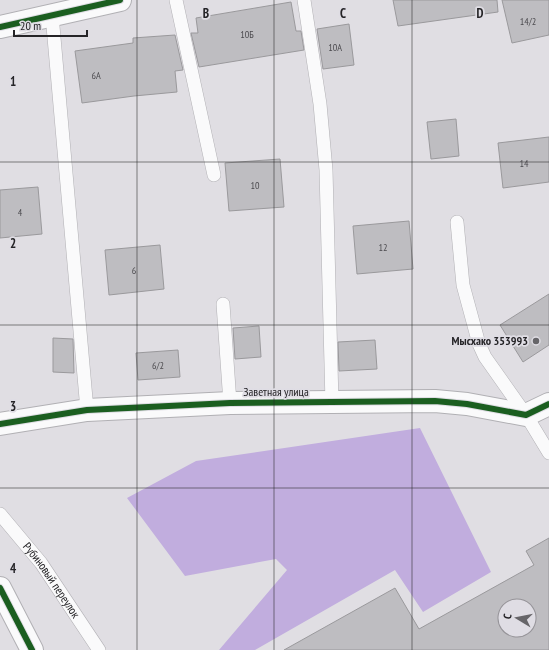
<svg xmlns="http://www.w3.org/2000/svg" width="549" height="650" font-family="'PT Sans Narrow',sans-serif">
<rect width="100%" height="100%" fill="#e0dee3"/>
<!-- forest -->
<path fill="#c1adde" d="M420 428 491 572 423 612 395 570 255 650H219L287 570 276 559 185 576 127 498 196 461Z"/>
<!-- building -->
<path fill="#bebdc1" stroke="#9a999c" fill-rule="evenodd" d="M393 0H497L498 12 398 26Z
M502 0H549V35L512 43Z
M291 2 296 31H301L304 50 199 67 191 33H198L196 18Z
M349 24 354 65 323 69 317 29Z
M175 35 183 70 175 71 177 92 134 96 82 103 75 51 133 43V38Z
M456 119 459 156 431 159 427 122Z
M549 137V182L503 188 498 143Z
M280 159 284 207 229 211 225 163Z
M38 187 42 234 0 238V190Z
M409 221 413 269 357 274 353 226Z
M160 245 164 289 109 295 105 250Z
M549 294V345L523 362 500 325Z
M259 326 261 357 235 359 233 328Z
M53 338 73 339 74 373 53 372Z
M375 340 377 369 339 371 338 342Z
M178 350 180 377 138 380 136 353Z
M549 538V650H284L395 588 419 629 534 565 526 551ZM505 606H529V630H505Z"/>
<g fill="none" stroke-linecap="round" stroke-linejoin="round">
<!-- lane casing -->
<g stroke="#b1b0b4" stroke-width="14">
<g id="lane">
<path d="M176 0 214 175"/>
<path d="M304 0 320 104 326 170 332 403"/>
<path d="M52 15 87 410"/>
<path d="M457 222 463 285 479 344 485 357 526 415 549 453"/>
<path d="M223 304 230 403"/>
<path id="s1" d="M0 514 41 563 99 650"/>
</g>
</g>
<!-- street casing -->
<g stroke="#b1b0b4" stroke-width="24">
<path id="street" d="M0 424 87 410 230 403 435 401 467 404 526 415 549 404
M0 588 32 650"/>
</g>
<!-- secondary casing -->
<g stroke="#b1b0b4" stroke-width="24">
<path id="secondary" d="M0 27 120 0"/>
</g>
<!-- lane -->
<use href="#lane" stroke="#fafafb" stroke-width="13"/>
<!-- street -->
<use href="#street" stroke="#fafafb" stroke-width="22"/>
<!-- secondary -->
<use href="#secondary" stroke="#fafafb" stroke-width="22"/>
<!-- cycleway casing -->
<g stroke="#dfdde4" stroke-width="8">
<path id="cycleway" d="M0 27 120 0
M0 424 87 410 230 403 435 401 467 404 526 415 549 404
M0 588 32 650"/>
</g>
<!-- cycleway -->
<use href="#cycleway" stroke="#1b5e20" stroke-width="6"/>
</g>
<!-- grid -->
<path fill="none" stroke="#252427" stroke-width="1" stroke-opacity="0.55" d="M137 0V650M274 0V650M412 0V650M0 162H549M0 325H549M0 488H549"/>
<!-- markers -->
<circle fill="#666569" stroke="#dfdde4" stroke-width="1.5" cx="536" cy="341" r="4"/>
<g text-anchor="middle" stroke-width="3.5" stroke-linejoin="round" paint-order="stroke">
<!-- number labels -->
<g font-size="10" fill="#4b4a4e">
<text x="528" y="25">14/2</text>
<text x="247" y="38">10Б</text>
<text x="335" y="51">10А</text>
<text x="96" y="79">6А</text>
<text x="524" y="167">14</text>
<text x="255" y="189">10</text>
<text x="20" y="216">4</text>
<text x="383" y="251">12</text>
<text x="134" y="274">6</text>
<text x="158" y="369">6/2</text>
</g>
<!-- poi labels -->
<g font-size="12" font-weight="bold" fill="#252427" stroke="#dfdde4" text-anchor="end">
<text x="528" y="345">Мысхако 353993</text>
</g>
<!-- street labels -->
<g font-size="12" fill="#252427" stroke="#dfdde4">
<text x="276" y="396">Заветная улица</text>
<text dy="4" stroke="none"><textPath href="#s1" startOffset="84">Рубиновый переулок</textPath></text>
</g>
</g>
<g font-size="13" text-anchor="middle" font-weight="bold" fill="#252427" stroke="#dfdde4" stroke-width="3.5" stroke-linejoin="round" paint-order="stroke">
<text x="206" y="18">B</text>
<text x="343" y="18">C</text>
<text x="480" y="18">D</text>
<text x="13" y="86">1</text>
<text x="13" y="248">2</text>
<text x="13" y="411">3</text>
<text x="13" y="573">4</text>
</g>
<!-- north arrow -->
<g transform="translate(517 618) rotate(280)"><circle r="19" fill="#dfdde4" stroke="#959398"/>
<path d="M0-3L7 15L0 10L-7 15Z" fill="#666569"/>
<text y="-6" font-size="11" font-weight="bold" text-anchor="middle" fill="#252427">С</text>
</g>
<!-- scale -->
<path d="M14 30v6h73v-6" fill="none" stroke="#252427" stroke-width="2"/>
<text x="20" y="30" font-size="12" fill="#252427" stroke="#dfdde4" stroke-width="3" paint-order="stroke">20 m</text>
</svg>
